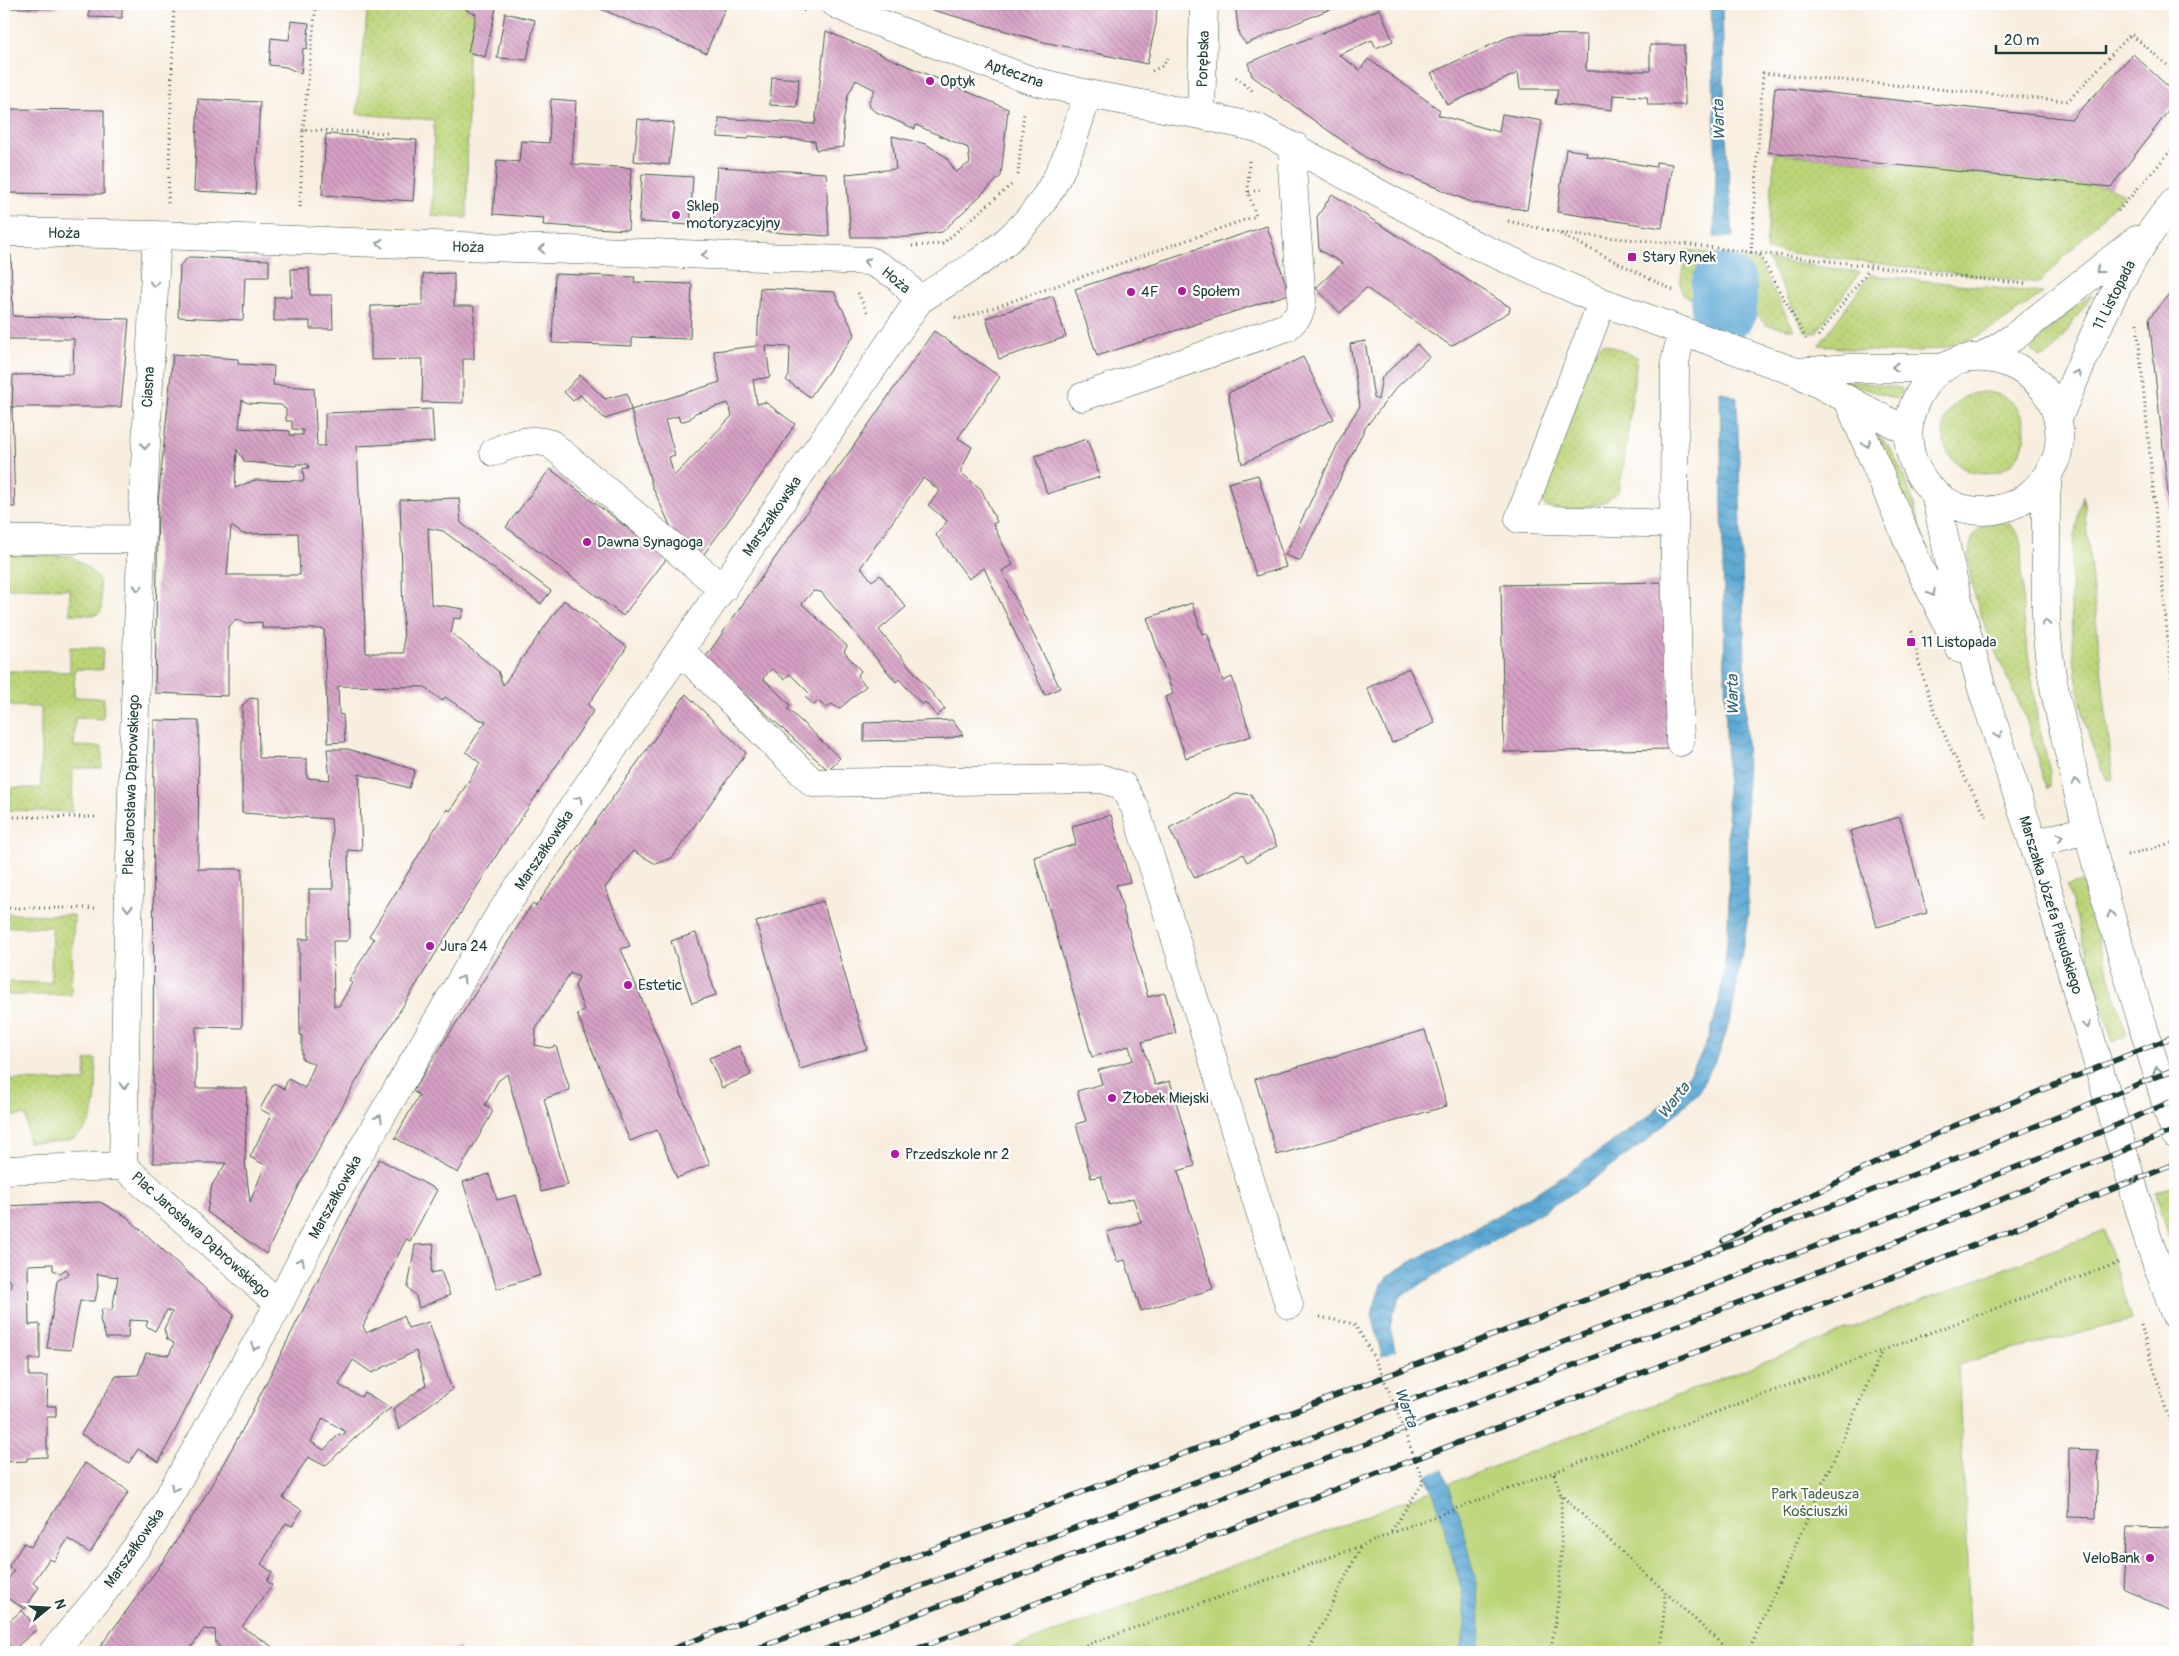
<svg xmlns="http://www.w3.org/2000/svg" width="2179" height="1656" font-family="Pangolin,sans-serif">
<defs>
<pattern id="grass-dots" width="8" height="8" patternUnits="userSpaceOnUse" patternTransform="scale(1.25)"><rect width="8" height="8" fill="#bcd478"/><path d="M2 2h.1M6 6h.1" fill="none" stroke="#a1b768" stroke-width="1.8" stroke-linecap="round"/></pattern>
<pattern id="water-waves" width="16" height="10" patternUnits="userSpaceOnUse" patternTransform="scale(1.25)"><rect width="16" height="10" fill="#5aa7d3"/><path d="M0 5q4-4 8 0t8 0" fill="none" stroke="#4a89ac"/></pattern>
<pattern id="building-back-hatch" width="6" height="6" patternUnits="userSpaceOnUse" patternTransform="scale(1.25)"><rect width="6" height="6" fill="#d7a1c5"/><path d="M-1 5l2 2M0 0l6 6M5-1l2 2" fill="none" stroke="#ae84a1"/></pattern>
</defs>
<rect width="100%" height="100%" fill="#fff"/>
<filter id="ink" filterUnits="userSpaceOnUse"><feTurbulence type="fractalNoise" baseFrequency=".02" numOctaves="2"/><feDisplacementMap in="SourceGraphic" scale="10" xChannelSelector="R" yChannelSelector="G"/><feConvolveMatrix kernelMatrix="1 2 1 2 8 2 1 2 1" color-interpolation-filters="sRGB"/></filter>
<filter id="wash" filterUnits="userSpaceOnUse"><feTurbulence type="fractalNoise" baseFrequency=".0096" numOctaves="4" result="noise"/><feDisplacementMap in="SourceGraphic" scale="20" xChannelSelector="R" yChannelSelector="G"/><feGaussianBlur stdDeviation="1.12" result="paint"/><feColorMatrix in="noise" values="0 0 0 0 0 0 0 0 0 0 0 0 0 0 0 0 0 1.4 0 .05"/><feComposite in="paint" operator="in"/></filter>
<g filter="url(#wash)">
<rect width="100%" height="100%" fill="#f8eedf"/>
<!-- grass -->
<path fill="url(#grass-dots)" stroke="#6e8856" d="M368 4H468L466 10 476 14 468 52 467 218 432 216 434 120 357 114Z
M1775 153 2111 187 2124 195 2039 283 1766 250Z
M1687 250 1758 261 1794 330 1766 325 1739 295 1717 291 1710 301 1695 300 1683 295 1680 283Z
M1768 260 1860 272 1816 333 1805 332Z
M1870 275 2043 293C2013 314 1982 339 1946 347 1905 356 1860 351 1819 345Z
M2092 295 2052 352 2046 356 2039 357 2032 350 2033 344 2088 296Z
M1603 343 1637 357 1623 470 1618 492 1605 502 1569 511 1546 507 1541 498 1591 358Z
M1835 379 1901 388 1902 393 1896 399Z
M1943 433a41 41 0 1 1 82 0a41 41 0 1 1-82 0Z
M1877 434C1904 455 1921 530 1931 564Z
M2083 495 2113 779 2107 780C2069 712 2061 570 2083 495Z
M1996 522 2010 524 2018 534 2021 545 2023 618 2038 723 2050 772V786L2047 789C2038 765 2034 739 2025 716 2011 682 1940 555 1982 527 1986 525 1992 523 1996 522Z
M4 554 71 556 88 568 99 580 102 610 96 615 70 614V589L4 588Z
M70 647 103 648 102 670 75 669 74 697 104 698 103 719 75 718 74 746 102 747V768H73L72 812 4 810V788H41V707L4 706V671L70 672Z
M2082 882 2127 1036 2113 1043 2067 886Z
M4 914 74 915 71 995H4V982L51 983 52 927H4Z
M96 1059C96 1084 101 1128 71 1139 58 1143 41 1142 28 1142L26 1115 4 1117V1080L85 1081 86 1060Z
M2172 1187 2175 1201V1260L2156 1193Z"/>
<!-- green -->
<path fill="#bcd478" stroke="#6e8856" d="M2104 1230 2131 1320 1958 1364 1971 1652H1002L1361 1518Z"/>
<!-- water -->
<path fill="url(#water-waves)" stroke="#3c7284" d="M1711 4H1722L1725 119 1733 237H1714L1716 173Z
M1720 391 1737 398 1746 694 1748 916 1731 1017 1719 1054 1697 1094 1645 1142 1578 1190 1401 1296 1393 1312 1390 1328 1396 1353C1428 1434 1492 1567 1478 1652H1461L1465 1625 1462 1591 1438 1506 1382 1357 1372 1314 1380 1287 1389 1275C1419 1256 1451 1241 1482 1224 1525 1200 1567 1174 1607 1146 1643 1121 1681 1094 1701 1054 1724 1009 1727 948 1729 899Z"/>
<!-- pier -->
<path fill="#f8eedf" d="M1398 1350 1444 1469 1424 1476 1379 1358Z"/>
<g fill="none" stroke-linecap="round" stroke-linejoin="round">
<!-- river -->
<path stroke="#5aa7d3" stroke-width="66" d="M1724 287V309"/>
</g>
<g id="blocks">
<!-- building -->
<path fill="url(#building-back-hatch)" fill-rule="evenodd" d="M4 4H58V8H4Z
M89 4H122V18L89 17Z
M468 4H497L485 57 468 52 476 14 466 10Z
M589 4H727L706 53Z
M912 4H1157L1156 24 1147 64 1044 42Z
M1235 4H1342L1246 44 1239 35Z
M1380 9 1393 41 1376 48 1372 40 1339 55 1360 70 1368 59 1440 110 1438 115 1499 132 1502 114 1542 121 1527 210 1473 203 1368 159 1252 76 1248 63Z
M505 13 535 20 527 60 497 58Z
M291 21 309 23 307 49 303 48 301 74 286 67 269 65 271 38 289 40Z
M826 31 1008 109 1001 176 942 232 911 237H851L846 174 896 169 892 136 926 144 946 157 956 172 970 163 968 148 916 125 915 129 874 111 870 107 869 101 875 90 856 80 848 95 843 123 844 147 816 150 815 141 749 136 748 139 718 137 719 118 815 124Z
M1521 34 1587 35 1586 71H1650V45H1684L1685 105H1648L1647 97 1613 95 1612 110 1555 104 1558 89H1520L1518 73 1447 105 1431 73 1508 37Z
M2133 54 2175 93V102L2111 187 1768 152 1775 87 2072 119Z
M772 77 799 79 797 107 770 105Z
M198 99 260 102 255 194 194 191Z
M551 99 576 101 572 164 631 168 628 230 543 225 544 218 493 214 497 160 519 162 521 141 549 143Z
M4 109 104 110V194L4 193Z
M638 119 674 123 669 165 634 161Z
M326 134 417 140 413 201 322 195Z
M1566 149 1587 152 1586 156 1656 167V162L1672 164 1662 228 1557 212Z
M717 167 826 173 829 236 712 228Z
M642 174 693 177 690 225 639 222Z
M1332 194 1510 307 1509 312 1451 346 1366 288 1340 313 1316 288 1342 263 1319 250 1317 217Z
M1267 226 1289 294 1097 356 1075 289Z
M4 255H11L13 316 129 319 121 407H12L13 375 73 374 74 339H4Z
M189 257 269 260V277H245L243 320 178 317 180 265Z
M309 268 310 295H332L333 329H310V321H274V297H292L291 269Z
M454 273V306H474V359H463V403L422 402 423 359 371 360V306L423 305V274Z
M555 274 635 277 634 282 692 284 690 339 632 337V346L552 343Z
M2175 287V548L2174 549 2149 318Z
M760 288 834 292 855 334 810 397 786 380 789 376 790 347 766 346 770 377 753 380 757 404 765 402 795 424 773 459 699 561 679 545 652 486 631 410 605 419 580 395 573 401 564 392 580 375 605 399 627 393 631 410 720 382 714 351 757 346ZM728 403 732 416 674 476 669 457 675 455 665 420 678 416 680 422 690 419 695 413Z
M1053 296 1066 337 999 359 986 318Z
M934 331 1000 377 958 438 972 447 960 472 981 489 997 522 993 524 1013 565 1002 571 1060 688 1045 695 984 568 969 579 936 535 947 521 928 505 940 491 923 478 861 567 872 581 880 575 906 607 879 630 945 709 937 716 925 702 922 705 899 679 896 682 821 592 813 591 802 604 847 646 844 652 861 671 857 676 866 686 839 709 832 704 827 708 818 701 814 705 805 697 809 693 790 674 784 679 772 669 763 678 790 705 788 709 840 758 828 770 705 658Z
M1365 341 1374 398 1378 400 1382 377 1417 344 1429 357 1396 388 1365 428 1300 561 1285 555 1346 427 1360 406 1350 344Z
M173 354 238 359V364L274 366 273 385 314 388 317 446H325V413L432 409 434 442 357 446 366 653H404L400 500 459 498 461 523 551 591 541 604 443 531 428 528 431 604 464 609 461 619 454 618 451 633 498 671 503 685 564 600 627 647 588 705 594 710 501 848 354 1085 301 1182 266 1254 207 1212 212 1185 226 1163H153L154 720 199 721 198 869H242V1028L196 1027V1088H247L245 1161 250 1202 265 1165 250 1157 271 1115 260 1109 274 1083 284 1089 288 1079 305 1088 315 1064 302 1059V1035H300L299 939H309V889H333L332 831 331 819 242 813V706L250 698 258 699 259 758 307 759V778L330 780 327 749H348L415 770 409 788 359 774 362 851 348 850 350 938 346 941H333L334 1006H339L352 983 349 981 374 939 369 936 447 809 450 811 480 763 466 752 486 721 478 719 445 697 442 701 425 687 338 686 339 714 343 715 345 742 328 743 324 629 262 628V622L244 623 236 619 228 628V696L155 693 158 503ZM242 400 248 403 281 405 286 409V421H292V429L303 430V435H290V431L239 428ZM237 449 245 462 296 466V464H308L309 468H303L304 481 255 480 235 488ZM231 526 243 534 298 533 300 575H227Z
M1303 357 1334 419 1242 464 1228 393Z
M4 407H12L15 507H4Z
M1087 439 1100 477 1047 494 1035 456Z
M550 469 667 558 623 616 506 527Z
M1258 475 1286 567 1256 576 1228 483Z
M1666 582 1670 749 1504 752 1501 585Z
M1192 603 1202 634 1207 633 1223 681 1232 677 1251 736 1186 758 1165 697 1173 694 1147 618Z
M1409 668 1435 723 1392 743 1367 688Z
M686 694 746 753 672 858 656 864 633 851 605 888 630 946 621 949 710 1164 677 1178 657 1130 630 1141 577 1014 584 1010 575 986 579 977 570 973 536 1029 535 1045 549 1048 556 1046 570 1090 544 1099 568 1185 541 1192 507 1074 498 1081 485 1105 492 1109V1113L458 1173 395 1138 419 1095 413 1091 532 904 536 906Z
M952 720 963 735 946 739 864 741V723Z
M1238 793 1251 795 1277 846 1247 862 1243 854 1195 878 1169 828Z
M1111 815 1130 882 1116 885 1148 997 1165 993 1176 1033 1142 1042 1155 1085 1170 1081 1195 1166 1178 1171 1213 1289 1141 1311 1125 1260 1117 1262 1107 1232 1141 1222 1133 1198 1109 1205 1101 1176 1091 1178 1076 1124 1086 1121 1077 1091 1102 1084 1098 1070 1133 1060 1129 1046 1092 1057 1034 857 1076 844 1072 826Z
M1900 817 1927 913 1877 927 1850 831Z
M823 901 867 1049 800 1069 756 922Z
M696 933 716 995 692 1003 671 941Z
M1425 1030 1447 1106 1277 1155 1255 1079Z
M739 1046 751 1075 722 1088 709 1058Z
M379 1159 437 1190 410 1241 406 1239 363 1326 366 1333 403 1316 408 1328 429 1322 452 1390 432 1403 399 1430 393 1409 426 1385 416 1351 372 1373 353 1360 339 1385 361 1397 364 1392 391 1408 372 1422 325 1466 308 1457 283 1498 302 1510 292 1526 286 1523 261 1564 272 1572 267 1581 272 1585 242 1627 273 1647 275 1652H226L216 1644 215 1630 204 1629 188 1652H96L159 1567 200 1505 245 1425ZM323 1418 346 1432 342 1436 339 1434 324 1450 311 1442Z
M489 1174 497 1200 516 1195 541 1275 497 1289 463 1182Z
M100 1202 127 1217 234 1315 159 1462 138 1449 129 1463 81 1434 116 1376 138 1375 146 1353 169 1355 174 1343 167 1339 164 1329 172 1312 167 1310 155 1331 146 1326 148 1321 129 1320 128 1338H106L100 1320 102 1309 112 1310 118 1277 97 1274 98 1287 95 1301H80L71 1350 47 1348 57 1281 69 1273 66 1269 60 1273 53 1270V1264L28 1265 29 1325 40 1324V1359H29V1376H48L47 1406H56V1417H47V1457L27 1458V1461L4 1462V1293L11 1288V1281L4 1276V1206Z
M434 1244 431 1273 441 1271 450 1295 419 1308 416 1296 408 1287 415 1245Z
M2069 1449 2098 1450 2096 1518 2068 1517Z
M85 1463 129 1491 90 1553 68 1539 54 1561 49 1559 33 1583 39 1587 25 1609 4 1596V1586L14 1570 8 1567 24 1543 31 1547Z
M2127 1527 2175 1528V1614L2123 1588Z
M22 1610 37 1629 14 1649 4 1637V1626Z
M459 1647 461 1652H448Z"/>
</g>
</g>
<g filter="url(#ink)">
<use href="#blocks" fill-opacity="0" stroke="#40584e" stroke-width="1"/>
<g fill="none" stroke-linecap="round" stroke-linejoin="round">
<!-- minor casing -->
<g stroke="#40584e" stroke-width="29">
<path id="minor" d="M836 4 861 16 1030 80 1088 94 1201 115 1258 128 1469 242 1602 302 1796 372 1907 431
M1201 115 1204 4
M4 232 157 235 870 261 897 276 919 300
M1602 302 1519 519 1674 524 1675 362 1682 332
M1984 356 2014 337 2136 240
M1796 372 1849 368H1944
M1082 397 1287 327C1297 318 1301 314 1302 301L1292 167 1296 147
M1848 400 1920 569 1960 649
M2058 418C2091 342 2120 264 2175 201
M494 452C513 443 531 437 551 444L723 589
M2048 476C2036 489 2024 502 2007 507 1933 530 1880 446 1925 385 1957 340 2026 355 2051 400 2059 416 2062 438 2057 456 2055 463 2049 470 2048 477 2045 496 2046 517 2046 535 2046 572 2044 609 2048 646 2052 688 2064 730 2073 771 2101 893 2140 1013 2175 1134
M1935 494 1955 588 1982 689 2045 879 2148 1239 2175 1314
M1674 524 1680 742
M4 540 140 539
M680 650 813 783 1103 779 1123 786 1135 808 1289 1305
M2034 844 2086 830
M123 1166C128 855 139 546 157 235
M4 1170 123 1166 279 1304
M53 1652 105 1590 152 1526 279 1304 330 1204 498 917 919 300C975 265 1026 239 1057 177 1071 152 1078 122 1088 94"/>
</g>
<!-- path -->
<path stroke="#40584e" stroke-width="3" stroke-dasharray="1 4" stroke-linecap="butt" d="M790 4 805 11
M1152 71 1162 66 1169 57
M1236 77 1254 92
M303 130 316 4
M1018 175 1024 111
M1248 192 1249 161
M168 203 174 4
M300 207 303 130 387 133
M2118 211 2175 146
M1508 221 1560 233 1682 244 2025 284
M1560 234 1673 290
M912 246 942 244 1011 185
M1751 253 1763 73 2068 101 2131 34 2175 72
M1760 255 1806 339
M858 293 868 314
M955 317 961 319 1256 216 1248 192 1261 190
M2137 323 2175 713
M1818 336 1870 268
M1912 631C1923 696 1955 763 1988 819
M4 817H99
M2127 855 2175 842
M4 908H97
M1320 1317 1354 1324C1385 1369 1401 1425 1421 1475L1423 1483 1391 1531
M2141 1325 2175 1440
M1554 1474 1561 1495 1730 1652
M1067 1652 1361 1546 1414 1524 2121 1262
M1308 1652 1361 1546
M1550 1652C1561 1600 1562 1548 1561 1495
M1660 1652 1666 1592
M1748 1652 1882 1351"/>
<!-- minor -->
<use href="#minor" stroke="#fff" stroke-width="28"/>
<!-- rail casing -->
<g stroke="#1f3d34" stroke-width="5.5">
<path id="rail" d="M1723 1241 1863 1169 1949 1128 2175 1036
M664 1652 1970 1153 2175 1069
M748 1652 1853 1232 2047 1155 2175 1100
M818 1652 1845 1262 2175 1130
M908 1652 1917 1268 2175 1164"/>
</g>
<!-- rail -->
<use href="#rail" stroke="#fff" stroke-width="4" stroke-dasharray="11" stroke-linecap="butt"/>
</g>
<!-- one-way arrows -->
<defs><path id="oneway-chevron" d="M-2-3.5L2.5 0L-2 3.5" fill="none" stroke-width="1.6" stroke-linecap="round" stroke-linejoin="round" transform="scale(1.25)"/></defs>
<g stroke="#8f9e9a">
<use href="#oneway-chevron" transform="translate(380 243) rotate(-178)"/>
<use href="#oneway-chevron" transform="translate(542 249) rotate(-178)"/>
<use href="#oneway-chevron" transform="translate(705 255) rotate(-178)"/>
<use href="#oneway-chevron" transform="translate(867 262) rotate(-170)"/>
<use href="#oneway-chevron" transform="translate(2099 270) rotate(142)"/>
<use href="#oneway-chevron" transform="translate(154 284) rotate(93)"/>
<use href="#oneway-chevron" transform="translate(1895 367) rotate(180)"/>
<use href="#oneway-chevron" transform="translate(2077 373) rotate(-67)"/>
<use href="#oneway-chevron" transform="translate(1867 444) rotate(67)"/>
<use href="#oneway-chevron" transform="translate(145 446) rotate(93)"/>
<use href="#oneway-chevron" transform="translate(138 588) rotate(92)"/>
<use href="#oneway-chevron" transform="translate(1932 593) rotate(64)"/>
<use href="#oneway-chevron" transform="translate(2046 623) rotate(-94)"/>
<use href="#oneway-chevron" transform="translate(1998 735) rotate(72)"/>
<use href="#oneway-chevron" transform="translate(2076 782) rotate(-103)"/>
<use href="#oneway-chevron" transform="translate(579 799) rotate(-56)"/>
<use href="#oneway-chevron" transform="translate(2060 837) rotate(-15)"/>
<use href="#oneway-chevron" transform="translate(128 908) rotate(91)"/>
<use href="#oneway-chevron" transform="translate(2111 914) rotate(-106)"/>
<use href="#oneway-chevron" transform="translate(462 979) rotate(-59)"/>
<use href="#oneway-chevron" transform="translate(2087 1025) rotate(74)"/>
<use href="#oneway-chevron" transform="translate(2157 1070) rotate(-106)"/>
<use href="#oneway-chevron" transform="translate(124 1086) rotate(91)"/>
<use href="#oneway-chevron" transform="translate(379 1118) rotate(-60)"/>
<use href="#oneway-chevron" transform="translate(2132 1181) rotate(74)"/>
<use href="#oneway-chevron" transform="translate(301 1261) rotate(-63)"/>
<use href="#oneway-chevron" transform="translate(255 1347) rotate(119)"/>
<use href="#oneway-chevron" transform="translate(174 1488) rotate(120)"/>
</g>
</g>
<!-- markers -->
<g fill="#b5179e" stroke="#fff" stroke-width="2">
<circle cx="930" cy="81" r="5"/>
<circle cx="676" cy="215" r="5"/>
<rect x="1627" y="252" width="10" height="10" rx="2.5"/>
<circle cx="1182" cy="291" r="5"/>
<circle cx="1131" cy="292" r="5"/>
<circle cx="587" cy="542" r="5"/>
<rect x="1906" y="637" width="10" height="10" rx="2.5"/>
<circle cx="430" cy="946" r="5"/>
<circle cx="628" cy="985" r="5"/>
<circle cx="1112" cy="1098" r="5"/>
<circle cx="895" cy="1154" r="5"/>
<circle cx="2150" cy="1558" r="5"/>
</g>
<g text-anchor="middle" stroke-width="4.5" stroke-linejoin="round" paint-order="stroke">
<!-- street labels -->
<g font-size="15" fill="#1f3d34" stroke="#fff">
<text transform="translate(1203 59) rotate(-88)" y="5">Porębska</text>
<text transform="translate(1014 73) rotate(19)" y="5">Apteczna</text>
<text transform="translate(64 233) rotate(1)" y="5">Hoża</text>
<text transform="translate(468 247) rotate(2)" y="5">Hoża</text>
<text transform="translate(896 280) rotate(40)" y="5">Hoża</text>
<text transform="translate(2114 295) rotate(-63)" y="5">11 Listopada</text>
<text transform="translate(148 387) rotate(-87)" y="5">Ciasna</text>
<text transform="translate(772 516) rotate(-56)" y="5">Marszałkowska</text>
<text transform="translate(131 785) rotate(-88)" y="5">Plac Jarosława Dąbrowskiego</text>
<text transform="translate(544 850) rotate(-56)" y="5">Marszałkowska</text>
<text transform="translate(2051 905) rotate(73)" y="5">Marszałka Józefa Piłsudskiego</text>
<text transform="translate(335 1197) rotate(-61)" y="5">Marszałkowska</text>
<text transform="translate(201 1235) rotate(42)" y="5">Plac Jarosława Dąbrowskiego</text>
<text transform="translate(134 1548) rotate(-55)" y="5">Marszałkowska</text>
</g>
<!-- poi labels -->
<g font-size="15" fill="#1f3d34" stroke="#fff" text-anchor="start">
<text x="940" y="86">Optyk</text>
<text x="686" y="211">Sklep<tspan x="686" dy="17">motoryzacyjny</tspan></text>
<text x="1642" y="262">Stary Rynek</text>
<text x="1192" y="296">Społem</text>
<text x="1141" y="297">4F</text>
<text x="597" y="547">Dawna Synagoga</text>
<text x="1921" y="647">11 Listopada</text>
<text x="440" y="951">Jura 24</text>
<text x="638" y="990">Estetic</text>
<text x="1122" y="1103">Żłobek Miejski</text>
<text x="905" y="1159">Przedszkole nr 2</text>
<text x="2140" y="1563" text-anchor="end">VeloBank</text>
</g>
<!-- park labels -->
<g font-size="15" fill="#466345" stroke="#fff">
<text x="1815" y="1499">Park Tadeusza<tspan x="1815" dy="17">Kościuszki</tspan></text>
</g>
<!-- water labels -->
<g font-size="16" font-style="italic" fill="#34626c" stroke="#fff">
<text transform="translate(1718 120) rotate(-92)" y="6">Warta</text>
<text transform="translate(1732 695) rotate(-91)" y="6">Warta</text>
<text transform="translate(1673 1100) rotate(-52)" y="6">Warta</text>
<text transform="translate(1407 1407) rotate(70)" y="6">Warta</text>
</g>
</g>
<!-- margin -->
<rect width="2179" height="1656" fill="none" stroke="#fff" stroke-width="20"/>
<!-- north arrow -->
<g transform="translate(48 1608) rotate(72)" stroke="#ffffff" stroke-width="4" paint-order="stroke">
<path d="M0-4L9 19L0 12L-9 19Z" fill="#1f3d34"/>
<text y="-8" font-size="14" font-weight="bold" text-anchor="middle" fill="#1f3d34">N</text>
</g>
<!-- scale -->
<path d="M1996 45v8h110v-8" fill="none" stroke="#1f3d34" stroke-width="2.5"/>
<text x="2004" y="45" font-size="15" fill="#1f3d34" stroke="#ffffff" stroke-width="4" paint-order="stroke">20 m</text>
</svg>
